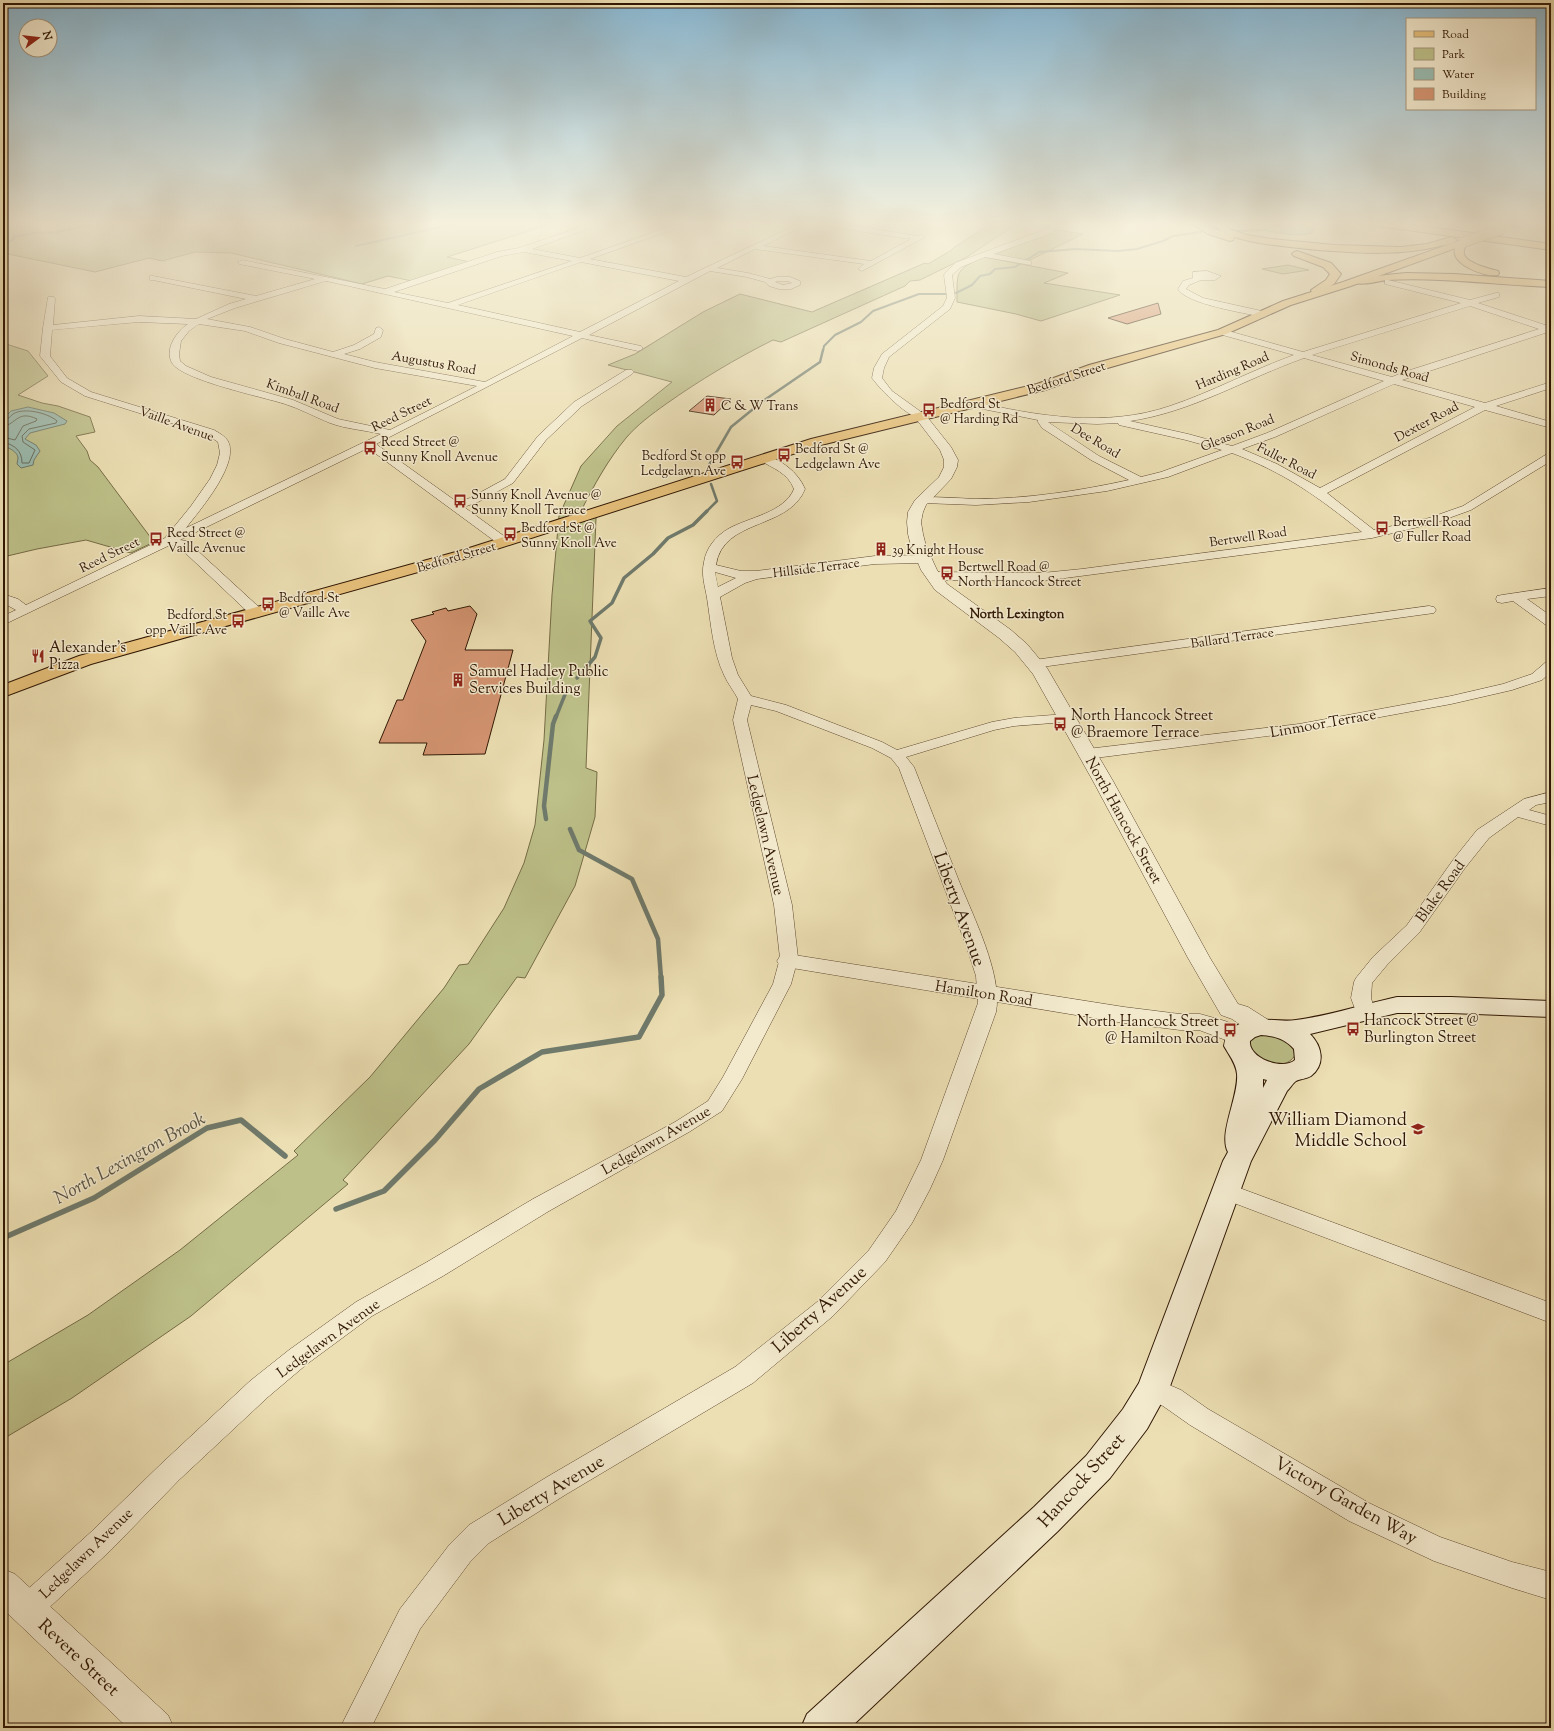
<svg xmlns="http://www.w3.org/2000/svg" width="1554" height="1731" font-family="'Sorts Mill Goudy',serif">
<rect width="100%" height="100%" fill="#ecdfb3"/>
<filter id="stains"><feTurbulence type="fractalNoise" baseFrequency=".005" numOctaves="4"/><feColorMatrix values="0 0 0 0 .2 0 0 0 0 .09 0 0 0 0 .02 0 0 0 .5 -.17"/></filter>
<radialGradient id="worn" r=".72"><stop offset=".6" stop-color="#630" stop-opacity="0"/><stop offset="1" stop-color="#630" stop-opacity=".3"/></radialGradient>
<!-- green -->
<path fill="#bdc089" stroke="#766c46" d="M3 223H554L447 257 470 262 412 281 388 276 362 284 231 253 195 252 162 261 149 258 95 272 3 253Z
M991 223H1018L967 257 920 280 910 281 905 286 781 342 773 340C735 359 700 380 666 404 652 414 637 425 626 438 608 460 594 485 581 511L596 518 586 768 597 772 595 817 575 886 525 978 517 977 469 1044 343 1180 348 1184 191 1316 72 1398 3 1439V1365L88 1315 180 1250 298 1155 294 1151 370 1077 444 988 459 965 468 964 504 908 524 863 535 825 544 740 552 595 559 516 581 466 617 426 672 382 608 365 635 354 703 312 740 294 812 312 925 263 928 264 952 250V249Z
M1057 230 1083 234 1028 261 992 255Z
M984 257 1068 273 1044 283 1120 295 1041 321 1016 314 957 302C957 270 955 270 984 257Z
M1288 265 1309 270 1283 274 1262 269Z
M3 343 28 351 48 376 18 395 42 403 58 406 90 417 95 432 76 436 87 451 90 460 98 467 154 542 131 553 86 540 37 549 3 557Z
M1259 1034H1273L1292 1045 1295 1055C1290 1065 1274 1068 1264 1062 1259 1059 1254 1054 1249 1050L1250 1040Z"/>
<!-- water -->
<path fill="#99bcb1" stroke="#6f7a6c" d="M1289 223H1297L1315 229 1313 230 1314 232C1302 238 1279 233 1266 231L1263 229 1266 227 1261 224 1277 226Z
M28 407 54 413 67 421 65 424 30 433 25 439 36 445 40 451 34 460 33 465 21 468 17 464C17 462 18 460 18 458 18 452 8 447 3 446V419L11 411Z"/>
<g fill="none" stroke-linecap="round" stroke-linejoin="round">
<!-- shore -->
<path stroke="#646a5a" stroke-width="1" d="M3 422C8 420 9 417 13 414 24 407 48 413 57 421L56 423 29 429 22 436 23 442 35 450 29 463H22C22 451 15 445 3 442
M3 427C17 423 18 410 37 419L36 421 23 426 15 440 3 437"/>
<!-- stream-far4 -->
<path stroke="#6f7a6c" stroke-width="2" d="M1236 231 1265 230
M3 245 14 239 13 237 34 233 57 232 98 223
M356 246 458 223
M956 293 972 285 980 276 990 274 995 269 1015 267 1039 252 1076 249 1118 251 1137 249 1163 241 1173 236 1201 232
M823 351 824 346 835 335 861 322 873 311 919 294H946"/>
<!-- stream-far3 -->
<path stroke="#6f7a6c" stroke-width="2.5" d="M709 468V465L731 427 763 401 820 362 823 350
M706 512 717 501 711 484"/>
<!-- stream-far2 -->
<path stroke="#6f7a6c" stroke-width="3.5" d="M577 678 595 657 601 638 590 621 612 603 624 578 653 554 668 538 693 525 707 511
M556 717 568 687"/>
<!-- stream-far1 -->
<path stroke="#6f7a6c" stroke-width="4.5" d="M546 819 544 806 553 724 556 716
M570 829 579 850 632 879 658 939 661 978"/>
<!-- stream -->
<path stroke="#6f7a6c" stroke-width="5.5" d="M336 1209 384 1191 435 1140 479 1089 542 1052 639 1037 662 995 661 977
M3 1238 94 1198 207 1128 241 1120 285 1156"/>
</g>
<!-- building -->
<path fill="#d59572" stroke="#301704" d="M1158 303 1161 314 1127 324 1108 318Z
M707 396 731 399 714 415 689 411Z
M470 606 477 614 465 650H513L485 754 423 755 427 743H379L397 700H403L426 641 411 620 434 614 432 612 446 608 448 611Z"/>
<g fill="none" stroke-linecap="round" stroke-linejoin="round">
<!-- minor casing -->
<g stroke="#5f4930" stroke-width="1">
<path id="minor" d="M593 223 602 224 532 249 580 258 680 223H691L590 259 686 277 800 223H810L763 246 871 261 911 239 817 225 814 223H834L918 236 921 235 925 237 862 271 858 269 864 264 755 249 717 268 748 273 770 279 777 277H790L800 281V285L791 289H779L769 286 765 282 747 277 710 271 589 335 641 346 643 348 641 350 638 351 582 338 376 444 457 502 470 498 505 479 538 436 574 402 626 370H632L634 372 632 374 582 406 546 440 513 483 478 502 464 507 508 539 510 542 508 545H500L368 448 180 540 187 541 261 609 263 612 261 615H251L179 547 170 545 3 625V616L16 610 3 603V594L18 599 26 605 165 538 191 506 210 479 217 465 220 453 218 442 206 434 85 396 61 382 40 356 43 328 48 297H54L55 299 53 325 139 316 196 319 229 304 246 299 153 280H150V276H153L256 296 315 279 239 264 238 262 242 260 385 289 497 252 519 248ZM524 252 572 261 448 303 394 292 502 256ZM581 262 679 281 580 332 458 305ZM326 281 331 282 573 336 485 382 375 362 344 354 360 349 381 337 383 330 379 327 376 328 374 334 354 345 333 352 285 339 250 327 207 319 235 308ZM777 281H788L792 283 783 285 775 282ZM139 322 188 324C177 331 164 349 172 363 182 380 263 397 285 404 301 409 315 417 330 423 346 429 364 430 381 434L186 528C199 511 240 464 228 441 225 436 219 433 214 430L91 392 67 378 50 356 52 330ZM199 324 245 331 279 343 375 368 477 386 390 430 338 419 293 400 211 377 186 366 180 361 179 354 181 341 189 331Z
M1053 223H1060L1052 233 994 254 1031 261V265L985 257 961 267 952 275 955 298 950 309 889 357 884 368 882 378 892 391 924 414 925 416 924 418C910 421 880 389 872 378L874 368 882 354 943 306 947 298 944 275 945 273 955 263 1046 229Z
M1207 271 1221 276 1215 280H1201L1189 285 1186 289 1203 298 1266 312 1267 314 1266 316 1263 317C1245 313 1186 304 1178 289L1183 281 1193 278V272Z
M1385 280H1388L1470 300 1496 293H1499V297L1478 303 1548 326 1551 325V333L1548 332 1402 380 1485 403 1551 382V388L1496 406 1551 422V428L1485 410 1327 493 1374 530 1429 518 1463 506 1547 454 1551 453V461L1471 510 1435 523 1372 538 1042 581 932 580 928 579 926 576 928 573 932 572 1042 573 1082 569 1362 532C1318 497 1286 473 1232 453L1168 477 1107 491 1029 502 976 505 923 503 919 502 917 500 919 498 923 497C940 497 958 498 975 499 1026 499 1079 491 1129 480L1091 460 1042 428 1038 422V420L968 406 967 404 968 402 972 401C1036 416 1106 428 1170 406 1212 392 1252 370 1294 355L1219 334 1218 332 1219 330H1225L1303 352 1461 303 1385 284ZM1470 306 1539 329 1404 372 1392 377 1312 355ZM1304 358 1384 381 1267 433 1232 446 1188 434 1130 421C1192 412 1245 379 1304 358ZM1394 384 1475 407 1320 488 1277 464 1242 449 1275 437ZM1048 422 1097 424 1118 423 1119 425 1186 440 1222 450 1161 472 1141 477 1099 456Z
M763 455C781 459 798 472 805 489 789 530 723 518 716 565L741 571H756L875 556 923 555 927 556 929 559 927 562 923 563 875 564 757 579 745 583 720 597 732 658 738 675 751 696 786 705 882 742 897 750 992 722 1014 718 1066 714 1071 715 1073 718 1071 721 1066 722 1014 726 994 730 906 757 914 767C929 805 944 843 959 881 973 916 1003 975 996 1012L943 1160 930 1189 912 1223 885 1262 833 1316 753 1383 565 1495 489 1543 470 1562 420 1629 371 1728H340L400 1609 450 1544 469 1525 547 1477 735 1367 817 1302 869 1250 896 1211 921 1160 978 1003 976 976 966 945 899 768 891 758 872 748 776 711 751 705 747 720 792 905 798 958 791 984 742 1079 722 1111 689 1132 549 1211 443 1276 372 1316 307 1364 268 1397 179 1480 111 1550 37 1619 27 1623 17 1619 13 1609 17 1599 91 1532 161 1464 250 1381 289 1350 356 1302 427 1262 533 1199 675 1122 708 1101 723 1077 773 984 780 958 774 905 733 720 738 699C734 691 728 684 724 675 713 652 711 624 707 598 705 586 701 575 704 562 706 548 716 536 728 529 749 517 784 513 794 489 788 473 773 468 759 460L758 458ZM715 572 736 578 718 587Z
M1551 588V596L1527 599 1551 616V626L1546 625 1513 601 1502 603 1497 602 1496 599 1497 596 1502 595Z
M1429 606 1434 607 1436 610 1434 613 1034 668 1029 667 1027 664 1029 661 1034 660Z
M1551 661V672L1542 680 1512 690 1451 704 1299 732 1087 759 1082 757 1079 754 1082 751 1087 749 1299 724 1451 696 1503 684 1532 674 1546 662Z
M1551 792V802L1536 805 1529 810 1551 816V826L1518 817 1489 838 1465 868 1419 933 1387 965 1372 983 1371 998 1375 1012 1372 1017 1365 1018 1358 1017 1351 998 1354 982 1356 978 1373 957 1407 925 1453 860 1477 830 1524 799Z
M1226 1183 1551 1303V1323L1218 1197 1215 1191 1218 1185Z
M1153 1378 1181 1390 1208 1409 1369 1503 1440 1537 1512 1562 1551 1572V1600L1512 1588 1434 1561 1349 1521 1190 1425 1163 1406 1144 1397 1140 1389 1144 1381Z"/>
</g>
<!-- tertiary casing -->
<g stroke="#5f4930" stroke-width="1">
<path id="tertiary" d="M920 412 924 413 951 447 958 460 957 467 951 479 926 505 923 512 921 522 923 534 926 546 937 570 947 584 1011 630 1027 644 1047 668 1113 781 1210 958 1238 1004 1248 1007 1270 1021 1273 1027 1270 1033 1261 1035 1252 1033 1232 1019 1221 1015 1188 958 1093 781 1033 674 1015 652 999 638 935 590 921 570 911 546 908 534 907 522 908 512 915 500 939 477 944 467V460L940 450 914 416 916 413Z
M788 954 1124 1007 1180 1014H1200L1225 1021 1248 1031 1251 1037 1248 1043 1239 1045 1199 1030H1180L1124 1023 780 966 777 961 780 956Z
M3 1569 15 1574 168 1715 174 1728H128L3 1609Z"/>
</g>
<!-- secondary casing -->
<g stroke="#301704" stroke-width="2">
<path id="secondary" d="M1397 997H1451L1551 1001V1017L1451 1013H1397L1310 1034C1322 1046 1326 1064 1311 1076 1306 1079 1300 1079 1296 1081 1293 1083 1290 1088 1287 1091L1251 1161 1169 1389 1147 1429 1110 1478 1058 1531 850 1728H801L807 1714 1034 1507 1086 1456 1123 1409 1139 1383 1223 1161 1228 1152C1218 1134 1239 1096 1237 1074 1236 1063 1229 1055 1224 1046 1225 1037 1228 1031 1236 1026 1255 1014 1276 1023 1296 1020 1328 1016 1365 1004 1397 997ZM1261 1035C1275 1036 1285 1039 1294 1049L1295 1060C1283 1071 1248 1058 1250 1041L1255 1037ZM1263 1079 1267 1080 1263 1088Z"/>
</g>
<!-- primary casing -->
<g stroke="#301704" stroke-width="2">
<path id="primary" d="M1492 223H1505L1494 229H1488L1486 227Z
M1464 239 1467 240 1469 242 1467 244 1351 286 1291 305 1226 334 1097 371 1045 390 821 445 475 556 91 664 3 697V685L79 656 463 550 811 439 1037 384 1089 365 1218 330 1283 301 1343 282Z"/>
</g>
<!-- motorway casing -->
<g stroke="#301704" stroke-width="2">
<path id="motorway" d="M1190 223H1202L1222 232 1213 223H1223L1229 229 1247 235 1272 239 1334 245 1401 247 1427 244 1452 237 1457 240C1453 244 1446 245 1440 246 1400 256 1359 253 1318 250 1290 247 1261 245 1234 237L1233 240 1230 241 1208 234Z
M1374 223H1400L1551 244V250L1378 226Z
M1511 223H1520L1515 227 1512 226Z
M1464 239 1469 242C1466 245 1463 249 1464 254 1466 263 1490 269 1498 271L1499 273 1498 275C1485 278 1444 262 1457 245 1459 242 1460 240 1464 239Z
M1297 251 1331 263 1341 274 1334 284 1322 291 1321 295H1313L1311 290 1326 280 1330 274 1323 267 1294 256 1292 254 1294 252Z
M1406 273 1454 274 1551 281V287C1496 285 1442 277 1387 280 1379 281 1357 287 1352 281L1357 278Z"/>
</g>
<!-- minor -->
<use href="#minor" fill="#f3eace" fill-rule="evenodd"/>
<!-- tertiary -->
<use href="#tertiary" fill="#f3eace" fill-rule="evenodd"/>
<!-- secondary -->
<use href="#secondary" fill="#f3eace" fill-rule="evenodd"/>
<!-- primary -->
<use href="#primary" fill="#e6c07a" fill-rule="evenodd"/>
<!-- motorway -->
<use href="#motorway" fill="#e6c07a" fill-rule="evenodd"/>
<!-- primary-bridge casing -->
<g stroke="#301704" stroke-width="11" stroke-linecap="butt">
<path id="primary-bridge" d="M1464 242 1502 229"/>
</g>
<!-- primary-bridge -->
<use href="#primary-bridge" stroke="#e6c07a" stroke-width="10"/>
</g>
<!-- sky -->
<linearGradient id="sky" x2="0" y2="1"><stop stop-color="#88b7d2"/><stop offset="0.48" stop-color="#f6f1dd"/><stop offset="1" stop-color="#f6f1dd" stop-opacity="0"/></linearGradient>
<rect width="1554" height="466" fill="url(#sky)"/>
<!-- icons -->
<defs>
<g id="building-bare" transform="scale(1.08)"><path d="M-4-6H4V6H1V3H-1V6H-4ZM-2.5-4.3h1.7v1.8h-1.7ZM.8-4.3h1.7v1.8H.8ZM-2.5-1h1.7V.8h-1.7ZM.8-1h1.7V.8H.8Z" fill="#8f2418" stroke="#f3eace" stroke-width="2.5" paint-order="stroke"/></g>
<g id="bus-bare" transform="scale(1.08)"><path d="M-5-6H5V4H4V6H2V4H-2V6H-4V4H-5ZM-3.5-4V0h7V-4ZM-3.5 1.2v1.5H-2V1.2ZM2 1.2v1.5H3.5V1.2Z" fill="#8f2418" stroke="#f3eace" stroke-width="2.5" paint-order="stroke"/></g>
<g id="restaurant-bare" transform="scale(1.08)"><path d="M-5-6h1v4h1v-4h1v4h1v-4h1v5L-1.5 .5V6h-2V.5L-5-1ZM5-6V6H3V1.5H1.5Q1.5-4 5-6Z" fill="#8f2418" stroke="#f3eace" stroke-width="2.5" paint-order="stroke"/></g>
<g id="school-bare" transform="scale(1.08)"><path d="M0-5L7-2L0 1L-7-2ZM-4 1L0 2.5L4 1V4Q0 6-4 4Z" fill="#8f2418" stroke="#f3eace" stroke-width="2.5" paint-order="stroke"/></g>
</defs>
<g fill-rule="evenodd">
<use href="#building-bare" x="710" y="405"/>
<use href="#bus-bare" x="929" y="410"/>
<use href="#bus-bare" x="370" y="448"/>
<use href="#bus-bare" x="784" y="455"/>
<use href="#bus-bare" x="737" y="462"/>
<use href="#bus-bare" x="460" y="501"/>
<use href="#bus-bare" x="1382" y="528"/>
<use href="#bus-bare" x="510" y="534"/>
<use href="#bus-bare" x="156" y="539"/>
<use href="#building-bare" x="881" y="549"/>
<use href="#bus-bare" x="947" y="573"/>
<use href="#bus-bare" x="268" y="604"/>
<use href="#bus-bare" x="238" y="621"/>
<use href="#restaurant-bare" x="38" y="656"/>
<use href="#building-bare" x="458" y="680"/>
<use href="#bus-bare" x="1060" y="724"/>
<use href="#bus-bare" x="1353" y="1029"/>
<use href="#bus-bare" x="1230" y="1030"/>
<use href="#school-bare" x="1418" y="1129"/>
</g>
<g text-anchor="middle" stroke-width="3" stroke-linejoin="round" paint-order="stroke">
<!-- far-street labels -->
<g font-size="13" fill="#301704" stroke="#f3eace">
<text transform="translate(434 362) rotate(10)" y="5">Augustus Road</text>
<text transform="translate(1390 366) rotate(16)" y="5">Simonds Road</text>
<text transform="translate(1232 370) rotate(-23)" y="5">Harding Road</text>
<text transform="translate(1066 377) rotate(-18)" y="5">Bedford Street</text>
<text transform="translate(303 395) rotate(20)" y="5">Kimball Road</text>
<text transform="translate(401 413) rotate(-26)" y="5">Reed Street</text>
<text transform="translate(1426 421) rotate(-28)" y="5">Dexter Road</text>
<text transform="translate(177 423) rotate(20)" y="5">Vaille Avenue</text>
<text transform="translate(1237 432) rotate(-22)" y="5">Gleason Road</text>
<text transform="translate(1096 440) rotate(31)" y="5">Dee Road</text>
<text transform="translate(1287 460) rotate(27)" y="5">Fuller Road</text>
<text transform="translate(1248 536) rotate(-8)" y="5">Bertwell Road</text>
<text transform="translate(109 554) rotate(-26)" y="5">Reed Street</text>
<text transform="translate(456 556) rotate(-16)" y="5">Bedford Street</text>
<text transform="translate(816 567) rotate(-7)" y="5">Hillside Terrace</text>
<text transform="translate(1232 637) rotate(-8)" y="5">Ballard Terrace</text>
</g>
<!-- far-poi labels -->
<g font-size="13" fill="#301704" stroke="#f3eace" text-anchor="start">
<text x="940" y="408">Bedford St<tspan x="940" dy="15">@ Harding Rd</tspan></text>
<text x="721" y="410">C &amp; W Trans</text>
<text x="381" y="446">Reed Street @<tspan x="381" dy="15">Sunny Knoll Avenue</tspan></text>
<text x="795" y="453">Bedford St @<tspan x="795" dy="15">Ledgelawn Ave</tspan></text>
<text x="726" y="460" text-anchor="end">Bedford St opp<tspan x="726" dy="15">Ledgelawn Ave</tspan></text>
<text x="471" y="499">Sunny Knoll Avenue @<tspan x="471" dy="15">Sunny Knoll Terrace</tspan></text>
<text x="1393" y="526">Bertwell Road<tspan x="1393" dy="15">@ Fuller Road</tspan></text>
<text x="521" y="532">Bedford St @<tspan x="521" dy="15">Sunny Knoll Ave</tspan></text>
<text x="167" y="537">Reed Street @<tspan x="167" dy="15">Vaille Avenue</tspan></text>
<text x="892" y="554">39 Knight House</text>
<text x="958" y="571">Bertwell Road @<tspan x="958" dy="15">North Hancock Street</tspan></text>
<text x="279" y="602">Bedford St<tspan x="279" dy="15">@ Vaille Ave</tspan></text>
<text x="227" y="619" text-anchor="end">Bedford St<tspan x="227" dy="15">opp Vaille Ave</tspan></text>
</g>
<!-- far-neighbourhood labels -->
<g font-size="13" font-weight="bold" fill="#301704" stroke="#f3eace">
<text x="1017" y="618">North Lexington</text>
</g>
<!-- poi labels -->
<g font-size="15" fill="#301704" stroke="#f3eace" text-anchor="start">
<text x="49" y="652">Alexander's<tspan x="49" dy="17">Pizza</tspan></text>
<text x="469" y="676">Samuel Hadley Public<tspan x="469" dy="17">Services Building</tspan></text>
<text x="1071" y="720">North Hancock Street<tspan x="1071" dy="17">@ Braemore Terrace</tspan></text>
<text x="1364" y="1025">Hancock Street @<tspan x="1364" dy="17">Burlington Street</tspan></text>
<text x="1219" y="1026" text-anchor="end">North Hancock Street<tspan x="1219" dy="17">@ Hamilton Road</tspan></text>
</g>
<!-- street labels -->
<g font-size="15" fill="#301704" stroke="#f3eace">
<text transform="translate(1323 723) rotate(-10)" y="5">Linmoor Terrace</text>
<text transform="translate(1124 820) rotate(61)" y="5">North Hancock Street</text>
<text transform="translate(766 835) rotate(77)" y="5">Ledgelawn Avenue</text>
<text transform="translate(1440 891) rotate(-54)" y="5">Blake Road</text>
<text transform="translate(984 993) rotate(9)" y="5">Hamilton Road</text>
<text transform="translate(656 1140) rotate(-30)" y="5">Ledgelawn Avenue</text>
<text transform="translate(328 1338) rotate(-36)" y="5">Ledgelawn Avenue</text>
<text transform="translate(86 1553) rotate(-44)" y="5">Ledgelawn Avenue</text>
</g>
<!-- near-street labels -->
<g font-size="18" fill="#301704" stroke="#f3eace">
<text transform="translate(960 909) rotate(70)" y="6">Liberty Avenue</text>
<text transform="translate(819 1309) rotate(-42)" y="6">Liberty Avenue</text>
<text transform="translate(1081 1480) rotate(-48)" y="6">Hancock Street</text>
<text transform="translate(551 1490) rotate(-31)" y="6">Liberty Avenue</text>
<text transform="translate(1346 1500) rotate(29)" y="6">Victory Garden Way</text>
<text transform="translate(79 1657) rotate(43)" y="6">Revere Street</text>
</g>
<!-- near-poi labels -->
<g font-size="18" fill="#301704" stroke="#f3eace" text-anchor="end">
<text x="1407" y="1125">William Diamond<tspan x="1407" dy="21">Middle School</tspan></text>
</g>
<!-- near-water labels -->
<g font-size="19" font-style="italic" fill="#555141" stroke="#f3eace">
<text transform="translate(129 1157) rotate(-29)" y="7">North Lexington Brook</text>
</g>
</g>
<!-- margin -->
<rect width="1554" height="1731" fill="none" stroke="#ecdfb3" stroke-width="16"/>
<rect x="4" y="4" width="1546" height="1723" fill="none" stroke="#301704" stroke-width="2"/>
<rect x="8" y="8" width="1538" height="1715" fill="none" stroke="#301704"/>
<!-- legend -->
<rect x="1406" y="18" width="130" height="92" fill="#f3eace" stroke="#a5967d"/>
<rect x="1414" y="31" width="20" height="6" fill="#e6c07a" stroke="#a5967d"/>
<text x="1442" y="38" font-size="12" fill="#301704">Road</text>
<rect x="1414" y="48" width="20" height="12" fill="#bdc089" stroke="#a5967d"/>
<text x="1442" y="58" font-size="12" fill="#301704">Park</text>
<rect x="1414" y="68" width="20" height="12" fill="#99bcb1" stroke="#a5967d"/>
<text x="1442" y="78" font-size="12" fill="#301704">Water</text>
<rect x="1414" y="88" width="20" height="12" fill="#d59572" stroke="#a5967d"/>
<text x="1442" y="98" font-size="12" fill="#301704">Building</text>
<!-- north arrow -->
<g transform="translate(38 38) rotate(75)"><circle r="19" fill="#f3eace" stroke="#a5967d"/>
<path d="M0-3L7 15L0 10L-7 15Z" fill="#8f2418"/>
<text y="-6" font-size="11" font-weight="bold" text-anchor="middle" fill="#301704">N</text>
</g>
<rect width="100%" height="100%" filter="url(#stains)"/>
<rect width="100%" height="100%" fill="url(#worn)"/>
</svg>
